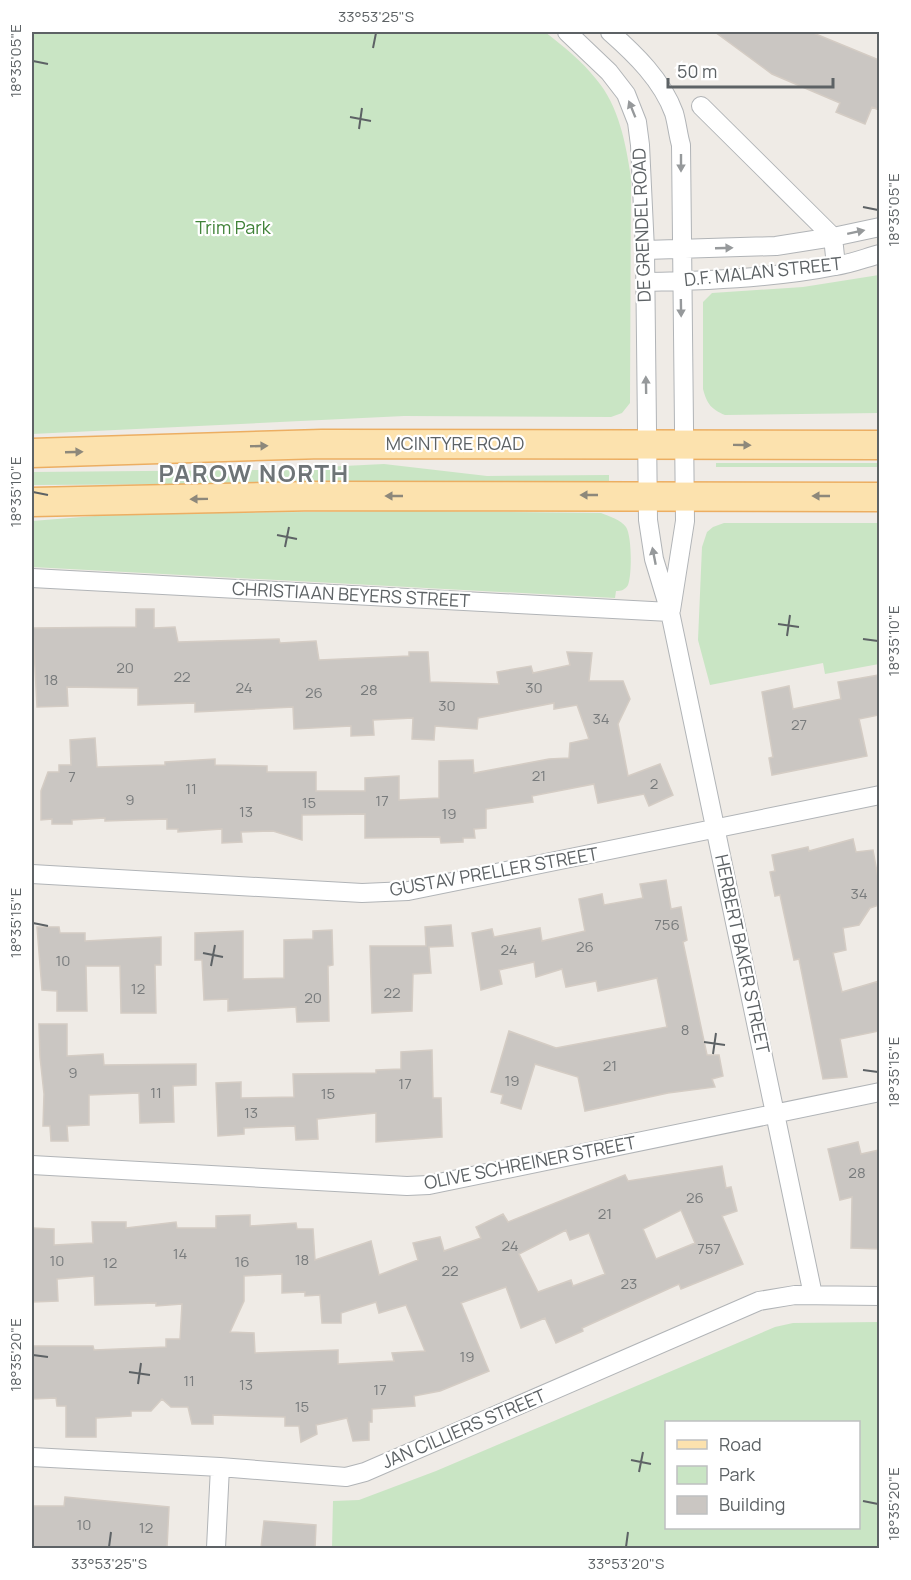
<svg xmlns="http://www.w3.org/2000/svg" width="911" height="1580" font-family="Manrope,sans-serif">
<rect width="100%" height="100%" fill="#efebe6"/>
<!-- green -->
<path fill="#c9e5c4" fill-rule="evenodd" d="M32 32H545C563 46 582 61 596 79 619 106 626 144 631 178L630 403 622 413 611 417 404 416 32 434Z
M879 275V413L725 415C711 409 707 404 703 389V302L712 293 803 287Z
M716 463H879L880 467H716Z
M384 464 487 476 609 475V482L32 485V472L264 470Z
M410 511 601 513C609 516 621 520 626 527 632 536 632 575 628 585 625 590 621 591 616 591L615 598 32 567V521L120 514Z
M724 523H879V664L825 674 823 663 710 685 698 640 702 547 707 532 713 527Z
M879 1322V1548H332L333 1501 359 1500 436 1471 775 1327 793 1323ZM666 1422H858V1528H666Z"/>
<!-- building -->
<path fill="#cac6c2" stroke="#d4ccc4" stroke-width="1.5" fill-rule="evenodd" d="M715 32H811L879 60V110L872 107 865 124 836 112 840 103 772 74Z
M136 609H154V628L175 627 178 642 279 639 280 643 316 641 319 660 409 656V652H428L430 682 499 684 497 672 531 666 533 673 570 665 567 652 592 653 589 681H623L630 699 618 724 628 776 660 764 673 795 649 806 644 794 598 803 594 784 532 796 533 802 486 809V828L474 829 475 838H463V842L441 843 440 837 365 838V814L302 815V840L273 831 241 832 242 842 222 843V829L178 832V829H167V819L105 821V818L72 820V824H52V819L41 820V791L48 772H59V765H71L70 740 95 738 97 767 165 765V762L215 759V765L267 766V772H316V791H365V778L399 776V800L439 798V761L473 760 474 773 549 759 569 758 570 743 589 739 577 705 554 709V703L478 718 477 729 435 726 434 740 412 739 413 718 373 720 374 735 351 736V726L294 729 293 707 195 712V703L138 705V688L67 687 68 706 37 707 33 628 136 627Z
M879 675V715L859 719 867 756 772 775 769 758 773 757 762 692 789 686 793 709 841 699 838 682Z
M853 839 856 852 873 850 879 883V905L870 908 859 925 843 928 846 950 833 953 842 992 879 981V1031L840 1039 847 1077 823 1079 799 959 794 960 780 895 775 896 770 872 775 871 772 855 808 847 809 851Z
M666 880 671 909 681 907 687 940 683 942 707 1055H719L723 1076 712 1079 715 1087 668 1093 585 1111 578 1077 535 1064 521 1109 501 1103 503 1095 491 1092 509 1031 556 1048 667 1027 657 978 598 991 596 981 566 987 562 969 536 977 534 962 499 970 502 984 481 990 472 933 492 929 494 937 540 928 542 941 585 931 579 899 602 894 604 905 643 898 640 884Z
M451 925 453 946 429 947 431 973 413 974 412 1011 372 1013 370 946H426L425 927Z
M37 927H59L60 933H85V941L161 937V965H155L156 1013H121L120 966H86L87 1011H57V991L42 990Z
M332 930 333 965 328 966 329 1021 297 1022 296 1007 228 1011V999L204 1000 202 960H195V933L243 931V979L284 978V940L313 939V931Z
M39 1024H67V1056L103 1054 104 1065 196 1064V1085L173 1086 174 1122 140 1123 139 1093 89 1095V1125L67 1126 68 1141H51L50 1126H43L44 1094 40 1057Z
M432 1050 433 1098H441L442 1137 376 1142V1113L317 1119 318 1139 296 1140 295 1126 244 1128V1134L218 1136 216 1083 241 1082V1098L294 1097 293 1074 376 1073V1070L401 1069V1052Z
M858 1142 861 1154 879 1150V1249L851 1248 852 1197 840 1200 828 1149Z
M722 1166 726 1188 731 1187 737 1211 722 1216 743 1264 681 1289 679 1284 582 1328 583 1331 556 1343 545 1318 521 1328 506 1287 461 1303 489 1371 440 1391 414 1396 415 1406 372 1409V1422H369V1440L353 1441 347 1418 316 1425 317 1434 301 1442 299 1426H285V1417L213 1415V1424H192L188 1407H171L162 1399 151 1411H131V1416L96 1418V1437H66V1406H57L56 1398 32 1399V1346H93L94 1350 166 1347V1339H180L182 1304 156 1306V1303L95 1305 94 1276 57 1279 58 1301 33 1302 32 1228 54 1229V1245L93 1243 92 1222H126V1228L176 1222 177 1228H216V1216L250 1215V1226L296 1223 297 1229H313L315 1260 371 1241 379 1275 418 1260 413 1243 440 1237 444 1251 481 1238 476 1227 503 1214 508 1222 625 1175 628 1181ZM681 1210 695 1243 656 1259 643 1229ZM566 1230 570 1240 589 1233 605 1274 573 1286 571 1280 538 1292 519 1254ZM282 1274V1293L305 1292V1296L320 1295 322 1323H341V1313L376 1302 379 1313 406 1305 425 1351 392 1353 394 1361 338 1364V1350L255 1353 254 1333 230 1332 244 1301V1276Z
M65 1497 169 1507 167 1548H32V1506H64Z
M264 1521 316 1525 315 1548H261Z"/>
<g fill="none" stroke-linecap="round" stroke-linejoin="round">
<!-- street casing -->
<g stroke="#b1b4b7" stroke-width="20">
<path id="street" d="M567 32 609 72 626 94 637 122 640 145 645 250 648 520 654 559 670 612 813 1295
M610 32C635 54 662 80 674 113 677 123 678 135 681 145L685 521 671 610
M701 106 833 237 836 266
M645 250 776 246 833 237 880 227
M645 282C705 281 776 278 835 266 850 264 865 258 880 254
M32 578 670 612
M32 874 362 893 408 891 880 795
M32 1165 407 1186 429 1185 880 1092
M32 1457 220 1467 346 1477 365 1472 759 1301 795 1295 880 1296
M216 1548 220 1467"/>
</g>
<!-- primary casing -->
<g stroke="#ecae62" stroke-width="31">
<path id="primary" d="M32 453 322 444 880 445
M32 502 317 496 880 497"/>
</g>
<!-- street -->
<use href="#street" stroke="#fff" stroke-width="18"/>
<!-- primary -->
<use href="#primary" stroke="#fce2ae" stroke-width="28"/>
</g>
<!-- one-way arrows -->
<defs><path id="oneway-solid" d="M-6-.8H1V-3.2L6.5 0L1 3.2V.8H-6Z" transform="scale(1.5)"/></defs>
<g fill="#96999b">
<use href="#oneway-solid" transform="translate(632 109) rotate(-112)"/>
<use href="#oneway-solid" transform="translate(681 163) rotate(90)"/>
<use href="#oneway-solid" transform="translate(856 232) rotate(-12)"/>
<use href="#oneway-solid" transform="translate(724 248) rotate(-2)"/>
<use href="#oneway-solid" transform="translate(681 308) rotate(89)"/>
<use href="#oneway-solid" transform="translate(646 385) rotate(-91)"/>
<use href="#oneway-solid" transform="translate(654 556) rotate(-101)"/>
</g>
<g fill="#8d887b">
<use href="#oneway-solid" transform="translate(742 445) rotate(1)"/>
<use href="#oneway-solid" transform="translate(259 446) rotate(-2)"/>
<use href="#oneway-solid" transform="translate(74 452) rotate(-2)"/>
<use href="#oneway-solid" transform="translate(589 495) rotate(180)"/>
<use href="#oneway-solid" transform="translate(394 496) rotate(180)"/>
<use href="#oneway-solid" transform="translate(821 496) rotate(-180)"/>
<use href="#oneway-solid" transform="translate(199 499) rotate(179)"/>
</g>
<!-- ticks -->
<path fill="none" stroke="#5d6265" stroke-width="2" d="M373 48 376 33M33 61 48 64M350 117 371 121M359 129 362 108M863 207 878 210M33 492 48 495M277 535 297 539M285 547 289 527M778 624 799 627M787 636 790 615M863 639 878 641M33 923 48 926M203 953 223 957M211 966 215 945M704 1042 725 1045M713 1054 716 1033M863 1070 878 1072M33 1355 48 1357M129 1372 150 1375M138 1384 141 1363M631 1460 651 1464M639 1472 643 1452M863 1501 878 1504M109 1547 111 1532M626 1547 628 1532"/>
<g text-anchor="middle" stroke-width="4.5" stroke-linejoin="round" paint-order="stroke">
<!-- number labels -->
<g font-size="15" fill="#787b7c">
<text x="125" y="673">20</text>
<text x="182" y="682">22</text>
<text x="51" y="685">18</text>
<text x="244" y="693">24</text>
<text x="534" y="693">30</text>
<text x="369" y="695">28</text>
<text x="314" y="698">26</text>
<text x="447" y="711">30</text>
<text x="601" y="724">34</text>
<text x="799" y="730">27</text>
<text x="539" y="781">21</text>
<text x="72" y="782">7</text>
<text x="654" y="789">2</text>
<text x="191" y="794">11</text>
<text x="130" y="805">9</text>
<text x="382" y="806">17</text>
<text x="309" y="808">15</text>
<text x="246" y="817">13</text>
<text x="449" y="819">19</text>
<text x="859" y="899">34</text>
<text x="667" y="930">756</text>
<text x="585" y="952">26</text>
<text x="509" y="955">24</text>
<text x="63" y="966">10</text>
<text x="138" y="994">12</text>
<text x="392" y="998">22</text>
<text x="313" y="1003">20</text>
<text x="685" y="1035">8</text>
<text x="610" y="1071">21</text>
<text x="73" y="1078">9</text>
<text x="512" y="1086">19</text>
<text x="405" y="1089">17</text>
<text x="156" y="1098">11</text>
<text x="328" y="1099">15</text>
<text x="251" y="1118">13</text>
<text x="857" y="1178">28</text>
<text x="695" y="1203">26</text>
<text x="605" y="1219">21</text>
<text x="510" y="1251">24</text>
<text x="709" y="1254">757</text>
<text x="180" y="1259">14</text>
<text x="302" y="1265">18</text>
<text x="57" y="1266">10</text>
<text x="242" y="1267">16</text>
<text x="110" y="1268">12</text>
<text x="450" y="1276">22</text>
<text x="629" y="1289">23</text>
<text x="467" y="1362">19</text>
<text x="189" y="1386">11</text>
<text x="246" y="1390">13</text>
<text x="380" y="1395">17</text>
<text x="302" y="1412">15</text>
<text x="84" y="1530">10</text>
<text x="146" y="1533">12</text>
</g>
<!-- street labels -->
<g font-size="18" fill="#5d6265" stroke="#fff">
<text transform="translate(642 225) rotate(-92)" y="6">DE GRENDEL ROAD</text>
<text transform="translate(763 272) rotate(-6)" y="6">D.F. MALAN STREET</text>
<text x="455" y="450">MCINTYRE ROAD</text>
<text transform="translate(351 595) rotate(3)" y="6">CHRISTIAAN BEYERS STREET</text>
<text transform="translate(494 872) rotate(-10)" y="6">GUSTAV PRELLER STREET</text>
<text transform="translate(742 954) rotate(78)" y="6">HERBERT BAKER STREET</text>
<text transform="translate(530 1163) rotate(-11)" y="6">OLIVE SCHREINER STREET</text>
<text transform="translate(464 1429) rotate(-23)" y="6">JAN CILLIERS STREET</text>
</g>
<!-- park labels -->
<g font-size="18" fill="#408238" stroke="#fff">
<text x="233" y="234">Trim Park</text>
</g>
<!-- district labels -->
<g font-size="24" font-weight="bold" letter-spacing="1.5" fill="#6e7477" stroke="#fff">
<text x="254" y="482">PAROW NORTH</text>
</g>
</g>
<!-- border -->
<rect width="911" height="1580" fill="none" stroke="#ffffff" stroke-width="66"/>
<!-- legend -->
<rect x="665" y="1421" width="195" height="108" fill="#ffffff" stroke="#bec0c1" stroke-width="1.5"/>
<rect x="677" y="1440" width="30" height="9" fill="#fce2ae" stroke="#bec0c1" stroke-width="1.5"/>
<text x="719" y="1451" font-size="18" fill="#5d6265">Road</text>
<rect x="677" y="1466" width="30" height="18" fill="#c9e5c4" stroke="#bec0c1" stroke-width="1.5"/>
<text x="719" y="1481" font-size="18" fill="#5d6265">Park</text>
<rect x="677" y="1496" width="30" height="18" fill="#cac6c2" stroke="#bec0c1" stroke-width="1.5"/>
<text x="719" y="1511" font-size="18" fill="#5d6265">Building</text>
<!-- scale -->
<path d="M668 78v9h165v-9" fill="none" stroke="#5d6265" stroke-width="3"/>
<text x="677" y="78" font-size="18" fill="#5d6265" stroke="#ffffff" stroke-width="4.5" paint-order="stroke">50 m</text>
<rect x="33" y="33" width="845" height="1514" fill="none" stroke="#5d6265" stroke-width="2"/>
<g font-size="15" text-anchor="middle" fill="#5d6265">
<text x="376" y="22">33°53'25"S</text>
<text transform="translate(16 61) rotate(-90)" y="5">18°35'05"E</text>
<text transform="translate(894 210) rotate(-90)" y="5">18°35'05"E</text>
<text transform="translate(16 492) rotate(-90)" y="5">18°35'10"E</text>
<text transform="translate(894 641) rotate(-90)" y="5">18°35'10"E</text>
<text transform="translate(16 923) rotate(-90)" y="5">18°35'15"E</text>
<text transform="translate(894 1072) rotate(-90)" y="5">18°35'15"E</text>
<text transform="translate(16 1355) rotate(-90)" y="5">18°35'20"E</text>
<text transform="translate(894 1504) rotate(-90)" y="5">18°35'20"E</text>
<text x="109" y="1569">33°53'25"S</text>
<text x="626" y="1569">33°53'20"S</text>
</g>
</svg>
